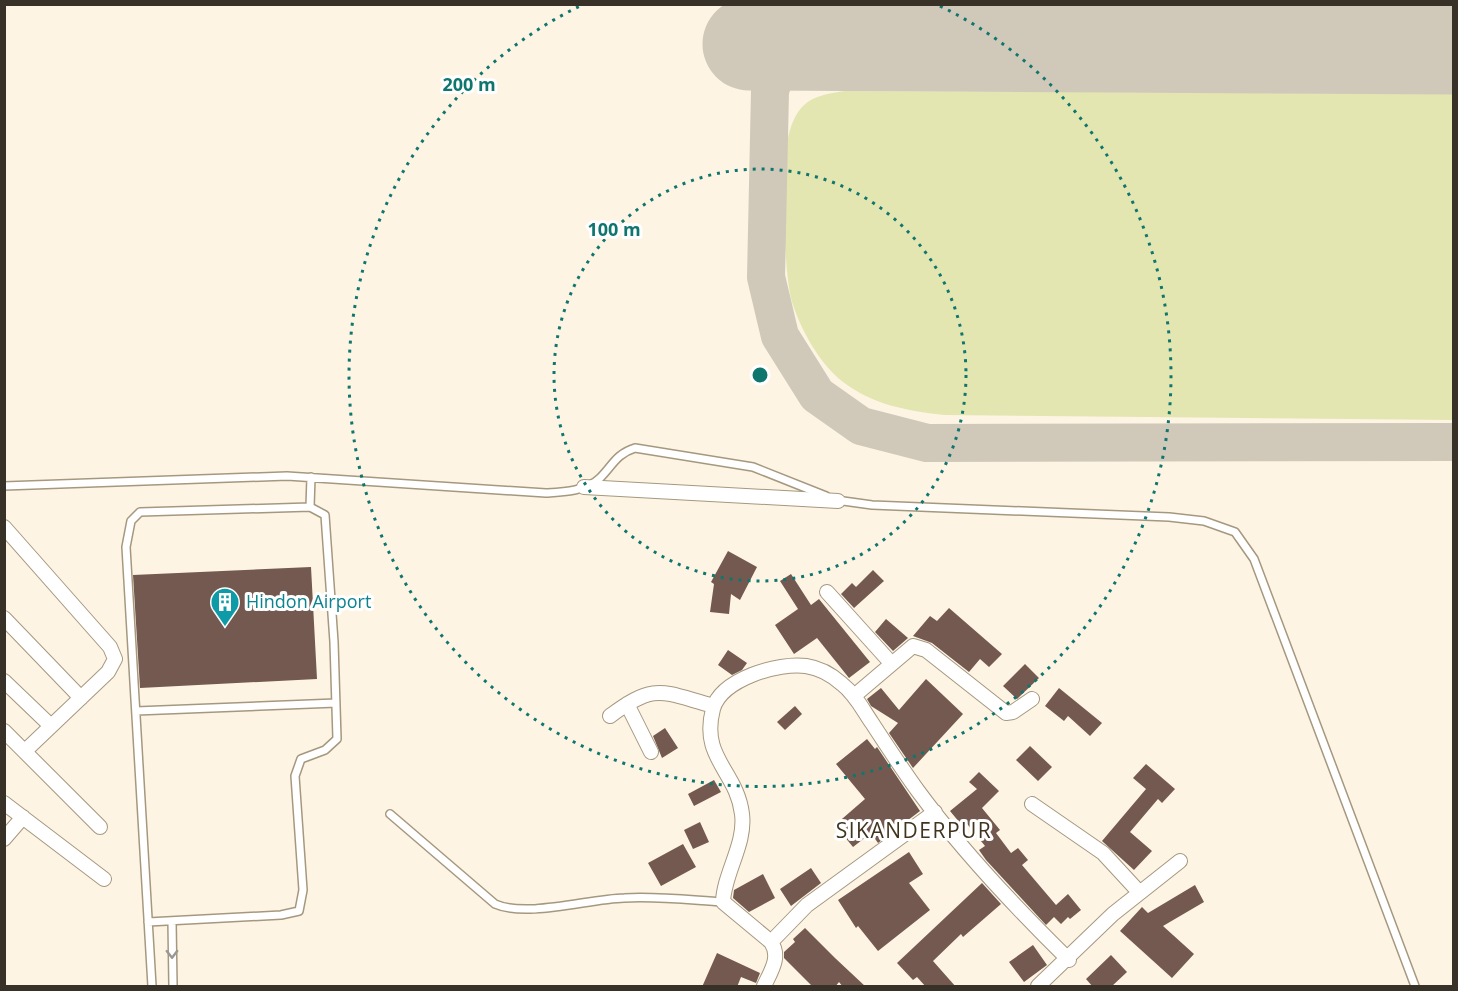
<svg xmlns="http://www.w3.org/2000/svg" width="1458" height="991" font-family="'Open Sans',sans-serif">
<rect width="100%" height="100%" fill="#fdf4e4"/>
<!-- green -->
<path fill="#e3e6b1" d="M845 91 1453 94V420L945 415C908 411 873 405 843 382 819 363 801 330 792 302 783 270 782 171 788 138 790 127 795 114 803 106 814 95 831 93 845 91Z"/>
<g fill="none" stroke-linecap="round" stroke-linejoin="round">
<!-- taxiway -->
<path stroke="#d0c8b9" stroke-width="38" d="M807 4C824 32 853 38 882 45
M827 44C796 51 778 59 770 91L766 277 780 336 817 395 861 426 927 443 1454 442"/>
<!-- runway -->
<path stroke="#d0c8b9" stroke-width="93" d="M749 44 1454 48"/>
</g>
<!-- building -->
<path fill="#745950" d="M728 551 757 567 740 600 731 594 729 614 710 612 714 584 711 582Z
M311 567 317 679 140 688 133 575Z
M873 570 884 581 854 608 841 594 852 583 856 587Z
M791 574 811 605 819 599 870 662 849 678 817 638 794 654 775 625 798 609 780 581Z
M949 608 1002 654 989 667 980 659 969 672 932 643 913 636 930 616 937 621Z
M886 619 908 638 893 651 875 632Z
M728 650 747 663 742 670 732 675 718 665Z
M1025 664 1039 678 1017 699 1003 686Z
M926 679 963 714 913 768 889 733 898 723 871 706 867 699 881 688 899 710Z
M1059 688 1102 723 1090 736 1068 716 1064 721 1045 706Z
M795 706 802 714 785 730 777 722Z
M665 728 678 748 662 758 653 736Z
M867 739 875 749 877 747 920 811 878 843 871 833 853 847 835 825 865 799 836 764Z
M1030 746 1052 767 1038 781 1016 760Z
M1146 764 1175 789 1162 803 1158 799 1130 832 1152 851 1134 870 1102 841 1146 789 1133 778Z
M979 772 999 791 982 808 1000 830 996 833 1011 853 1018 848 1028 860 1022 865 1056 905 1068 894 1081 910 1070 919 1068 917 1061 924 1054 917 1046 925 986 860 979 850 985 846 964 820 960 823 950 811 977 789 969 782Z
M714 780 721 792 694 806 688 794Z
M700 822 709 842 693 849 684 830Z
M683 844 696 867 661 886 648 863Z
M909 852 923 874 909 883 930 910 878 951 858 926 856 928 838 900Z
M811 868 821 883 791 906 780 889Z
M763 874 775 898 749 912 733 898 734 890Z
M982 883 1001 904 963 937 961 934 933 961 956 987H926L917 977 913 980 897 963Z
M1195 885 1204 902 1163 926 1194 954 1172 978 1120 931 1142 907 1148 913Z
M805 928 835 958 866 987H843L839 982 835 987H813L784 958V952L795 942 793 939Z
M1033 945 1047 965 1024 982 1009 962Z
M717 953 760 973 756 983 741 977 737 987H702Z
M1111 955 1127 972 1111 987H1093L1086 979Z"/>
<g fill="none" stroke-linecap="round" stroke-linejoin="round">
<!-- lane casing -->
<g stroke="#a6987f" stroke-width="10">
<path id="lane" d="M4 486 287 476 546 493C563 492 587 491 600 478 613 465 616 454 635 448L753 467 826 496
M836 500 872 505 1169 517 1204 521 1235 532 1254 559 1415 986
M310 507 311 477
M136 711 336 703
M390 814 495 904C527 918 588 899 624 898 657 896 690 900 723 902
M172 921 173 986
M148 922 281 915 299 911 303 890 295 776 301 759 325 750 337 739 334 642 325 515 310 507 140 512 131 521 126 547 152 986"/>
</g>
<!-- street casing -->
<g stroke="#a6987f" stroke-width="16">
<path id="street" d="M584 487 838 501
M4 527 110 647 115 659 108 672 25 751
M827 592 891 663
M4 618 81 698
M4 681 51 726
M854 696 913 646 926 650 1006 713 1013 712 1032 699
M627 704 651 752
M610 716C656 682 661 692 714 706
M4 731 100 827
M4 803 104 879
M1032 804 1103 853 1139 892
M4 839 23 817
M771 942 807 905 935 812
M764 986C771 971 781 957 771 942L723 902C724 873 746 844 742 814 737 771 700 758 713 709 721 679 779 662 806 666 820 668 832 675 842 684 855 694 863 710 872 723 887 746 902 769 918 791 963 852 1014 906 1069 960
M1038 986 1113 914 1180 861"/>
</g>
<!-- lane -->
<use href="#lane" stroke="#fff" stroke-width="7"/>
<!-- street -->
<use href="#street" stroke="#fff" stroke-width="14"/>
</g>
<!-- one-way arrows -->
<defs><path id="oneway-chevron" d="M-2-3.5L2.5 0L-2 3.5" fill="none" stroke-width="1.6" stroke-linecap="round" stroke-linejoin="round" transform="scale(1.5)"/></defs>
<use stroke="#9b9893" href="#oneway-chevron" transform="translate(172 954) rotate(89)"/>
<!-- distance rings -->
<g fill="none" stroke="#0f766e" stroke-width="3" stroke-dasharray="3 6">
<circle cx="760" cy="375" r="206"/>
<path d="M940 6A411 411 0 1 1 580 6"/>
</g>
<!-- icons -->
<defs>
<g id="building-pin" transform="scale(1.5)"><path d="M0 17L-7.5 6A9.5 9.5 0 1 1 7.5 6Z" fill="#0f9aa8" stroke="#fff"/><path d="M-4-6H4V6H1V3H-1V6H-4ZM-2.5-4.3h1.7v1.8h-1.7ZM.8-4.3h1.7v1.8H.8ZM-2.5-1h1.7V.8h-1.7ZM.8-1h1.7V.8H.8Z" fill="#fff"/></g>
</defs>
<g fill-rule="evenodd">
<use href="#building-pin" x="225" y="602"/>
</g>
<g text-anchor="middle" stroke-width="6" stroke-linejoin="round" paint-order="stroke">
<!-- culture labels -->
<g font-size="18" fill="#0d838f" stroke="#fff" text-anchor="start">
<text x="246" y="608">Hindon Airport</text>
</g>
<!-- quarter labels -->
<g font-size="21" letter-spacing="1.5" fill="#40341e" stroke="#fff">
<text x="914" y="838">SIKANDERPUR</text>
</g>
</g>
<circle cx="760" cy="375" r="9" fill="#0f766e" stroke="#fff" stroke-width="3"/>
<g font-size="18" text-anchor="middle" font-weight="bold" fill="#0f766e" stroke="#fff" stroke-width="6" stroke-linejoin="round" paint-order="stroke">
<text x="469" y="91">200 m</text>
<text x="614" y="236">100 m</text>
</g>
<!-- border -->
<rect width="1458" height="991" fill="none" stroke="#373127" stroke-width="12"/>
</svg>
